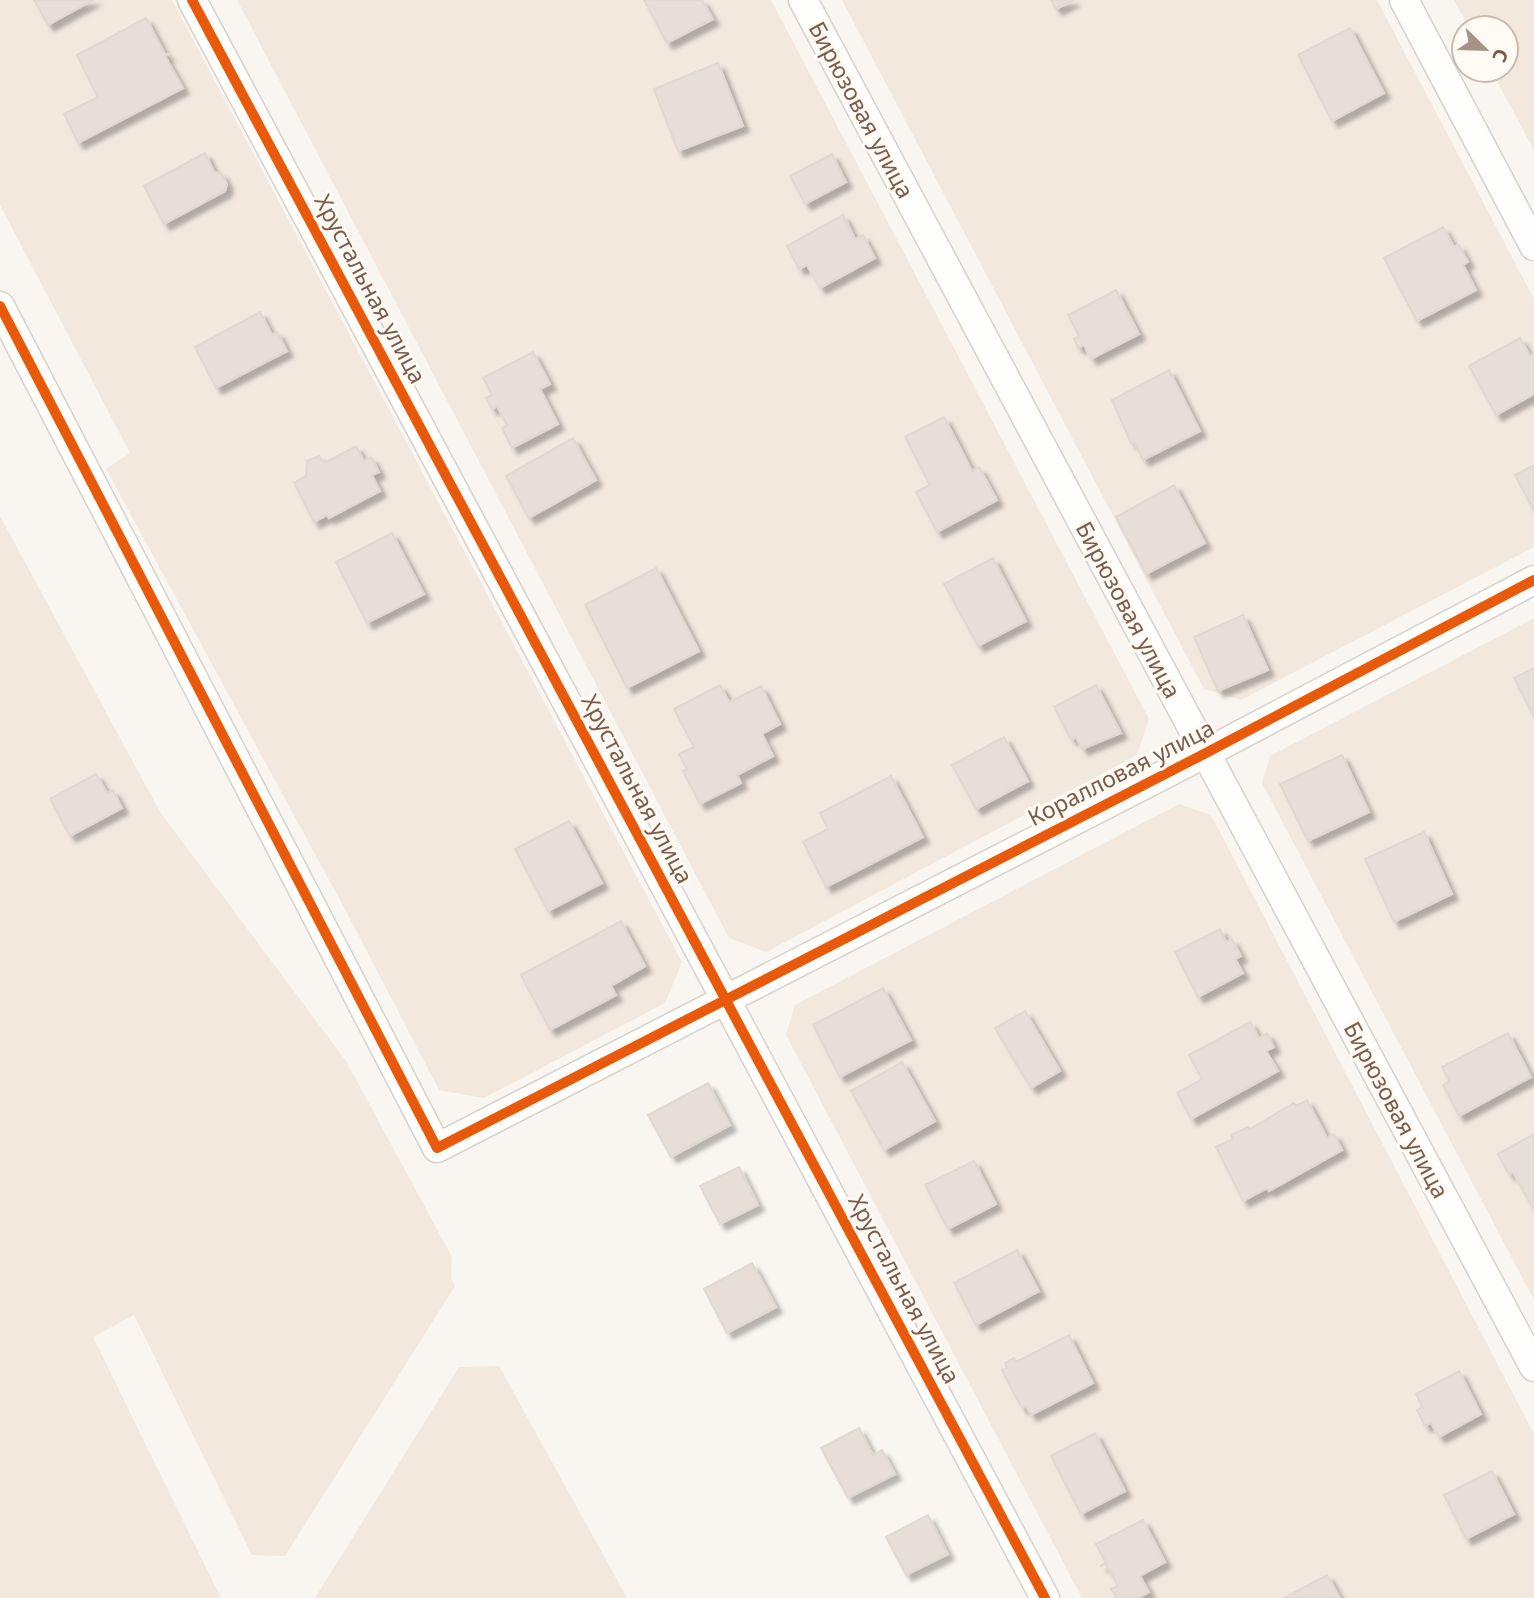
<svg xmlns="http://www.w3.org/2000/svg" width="1534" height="1598" font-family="'Noto Sans',sans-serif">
<defs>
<filter id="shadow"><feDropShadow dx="6" dy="6" stdDeviation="2" flood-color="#0004"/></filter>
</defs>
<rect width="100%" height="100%" fill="#f9f5f0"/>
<!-- residential -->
<path fill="#f2e8de" d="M0 0H172L682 962 665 1003 484 1098 439 1090 347 913 106 469 130 453 0 205Z
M237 0H771L1149 719 1137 755 766 952 729 938Z
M842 0H1377L1534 299V547L1241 700 1204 689Z
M1454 0H1534V150L1491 70H1506V28H1469Z
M0 516 160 812 346 1061 452 1257 451 1278 455 1286 285 1556 252 1555 134 1315 93 1337 221 1598H0Z
M1534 618V1300L1262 783 1270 756Z
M1179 804 1211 815 1534 1434V1598H1082L786 1035 795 1005Z
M499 1366 627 1598H315L459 1367Z"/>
<!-- building -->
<path fill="#e6ded7" stroke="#e2d8d2" stroke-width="2" filter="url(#shadow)" d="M34 0H93L48 25Z
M644 0H702L713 19 667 43Z
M1051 0H1074L1056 9Z
M146 18 165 54H169L165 56 183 88 78 143 64 114 98 97 77 55Z
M1350 28 1384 93 1332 121 1298 55Z
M718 63 743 126 678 151 654 89Z
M205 153 214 172 222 174 227 184 225 191 164 224 144 186Z
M832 154 846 182 805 204 790 176Z
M843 215 855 239 863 235 875 258 820 288 807 265 799 269 787 246Z
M1443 227 1454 247 1459 245 1468 262 1463 265 1476 290 1417 321 1384 258Z
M1116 290 1139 334 1091 359 1084 345 1078 348 1074 339 1079 336 1068 315Z
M260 312 272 335 277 332 287 351 216 388 195 347Z
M1520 338 1530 356 1534 354V394L1496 415 1469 366Z
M533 352 550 384 540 389 558 424 512 448 502 428 507 425 497 406 492 409 486 398 492 395 483 378Z
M1169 370 1200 431 1143 460 1134 441 1131 443 1112 400Z
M944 417 972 471 979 467 997 500 937 532 916 492 930 485 905 437Z
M573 438 596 480 529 518 506 476Z
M356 446 364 461 371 457 379 472 372 475 380 491 329 518 327 515 314 522 294 483 306 476 307 461 319 456 324 463Z
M1534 465V511L1515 475Z
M1174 485 1205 543 1146 574 1116 517Z
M392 533 424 594 367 623 336 562Z
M993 558 1026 621 978 646 944 584Z
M656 568 699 651 627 688 585 605Z
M1243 615 1268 670 1218 691 1194 637Z
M1534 668V717L1514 678Z
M720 685 729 702 761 686 780 724 762 734 773 756 737 775 741 783 700 804 683 771 687 769 679 754 694 747 674 709Z
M1096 685 1121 733 1082 749 1076 737 1071 739 1054 707Z
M1004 737 1028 781 976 809 952 765Z
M1342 755 1369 812 1308 841 1280 784Z
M96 774 107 793 113 790 122 808 70 836 50 799Z
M891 776 923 837 826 887 803 842 828 829 820 813Z
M569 821 602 883 548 911 515 849Z
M1424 832 1452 894 1394 922 1365 859Z
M621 921 645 966 611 986 616 995 550 1030 521 975Z
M1220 929 1226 942 1232 939 1241 956 1235 959 1243 973 1198 997 1175 952Z
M883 988 911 1040 840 1077 813 1025Z
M1025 1011 1060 1071 1031 1088 995 1028Z
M1250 1022 1259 1038 1267 1033 1274 1047 1266 1051 1278 1071 1191 1119 1177 1093 1202 1079 1189 1055Z
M1508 1033 1531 1077 1459 1116 1443 1085 1449 1081 1442 1067Z
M902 1062 935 1121 884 1150 851 1091Z
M708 1083 730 1125 671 1157 648 1115Z
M1307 1100 1327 1138 1334 1134 1342 1150 1269 1191 1267 1188 1243 1201 1216 1147 1233 1139 1231 1135 1248 1127 1250 1129 1294 1103 1296 1106Z
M1534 1134V1210L1513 1172 1509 1174 1498 1154Z
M974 1161 996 1204 948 1229 925 1185Z
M739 1167 758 1205 720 1224 700 1186Z
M1017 1250 1039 1291 976 1325 954 1283Z
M752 1263 776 1307 727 1333 704 1289Z
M1069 1335 1093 1383 1031 1415 1026 1406 1022 1408 1002 1370 1007 1368 1005 1363 1014 1358 1016 1362Z
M1459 1371 1481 1414 1439 1437 1431 1423 1425 1426 1417 1410 1422 1407 1416 1394Z
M859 1428 873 1455 882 1450 895 1474 848 1498 821 1448Z
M1095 1433 1125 1491 1081 1514 1051 1456Z
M1492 1471 1514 1514 1466 1539 1444 1495Z
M928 1515 948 1554 906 1575 886 1537Z
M1143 1520 1165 1562 1140 1576 1149 1592 1138 1598H1117L1111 1589 1118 1586 1106 1564 1100 1566 1106 1563 1096 1544Z
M1327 1575 1340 1598H1284Z"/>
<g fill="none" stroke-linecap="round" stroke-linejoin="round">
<!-- street casing -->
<g stroke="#d7d1cb" stroke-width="31">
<path id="street" d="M192 0 1045 1598
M803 0 1534 1367
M1404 0 1534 246
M0 306 437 1148 1204 754 1534 580"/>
</g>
<!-- street -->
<use href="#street" stroke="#fefefd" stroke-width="28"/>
<!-- cycleway casing -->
<g stroke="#fffaf3" stroke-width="15">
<path id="cycleway" d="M192 0 1045 1598
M0 306 437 1148 1204 754 1534 580"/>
</g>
<!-- cycleway -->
<use href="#cycleway" stroke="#e8590c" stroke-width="10"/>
</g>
<g text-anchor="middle" stroke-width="6" stroke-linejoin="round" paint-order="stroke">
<!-- street labels -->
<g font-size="23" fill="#7a5c4d" stroke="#fffaf3">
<text transform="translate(861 110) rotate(62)" y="8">Бирюзовая улица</text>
<text transform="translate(370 289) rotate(62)" y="8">Хрустальная улица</text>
<text transform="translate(1128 610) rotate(62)" y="8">Бирюзовая улица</text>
<text transform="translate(1121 773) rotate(-27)" y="8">Коралловая улица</text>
<text transform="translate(637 789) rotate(62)" y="8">Хрустальная улица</text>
<text transform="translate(1396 1110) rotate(62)" y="8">Бирюзовая улица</text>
<text transform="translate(904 1289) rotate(62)" y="8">Хрустальная улица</text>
</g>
</g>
<!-- north arrow -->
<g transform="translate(1485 49) rotate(113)"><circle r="33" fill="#fffaf3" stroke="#cabbb1" stroke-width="2"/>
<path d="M0-5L12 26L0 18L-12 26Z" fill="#a69286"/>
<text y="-10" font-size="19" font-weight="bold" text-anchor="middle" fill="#7a5c4d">С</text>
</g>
</svg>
